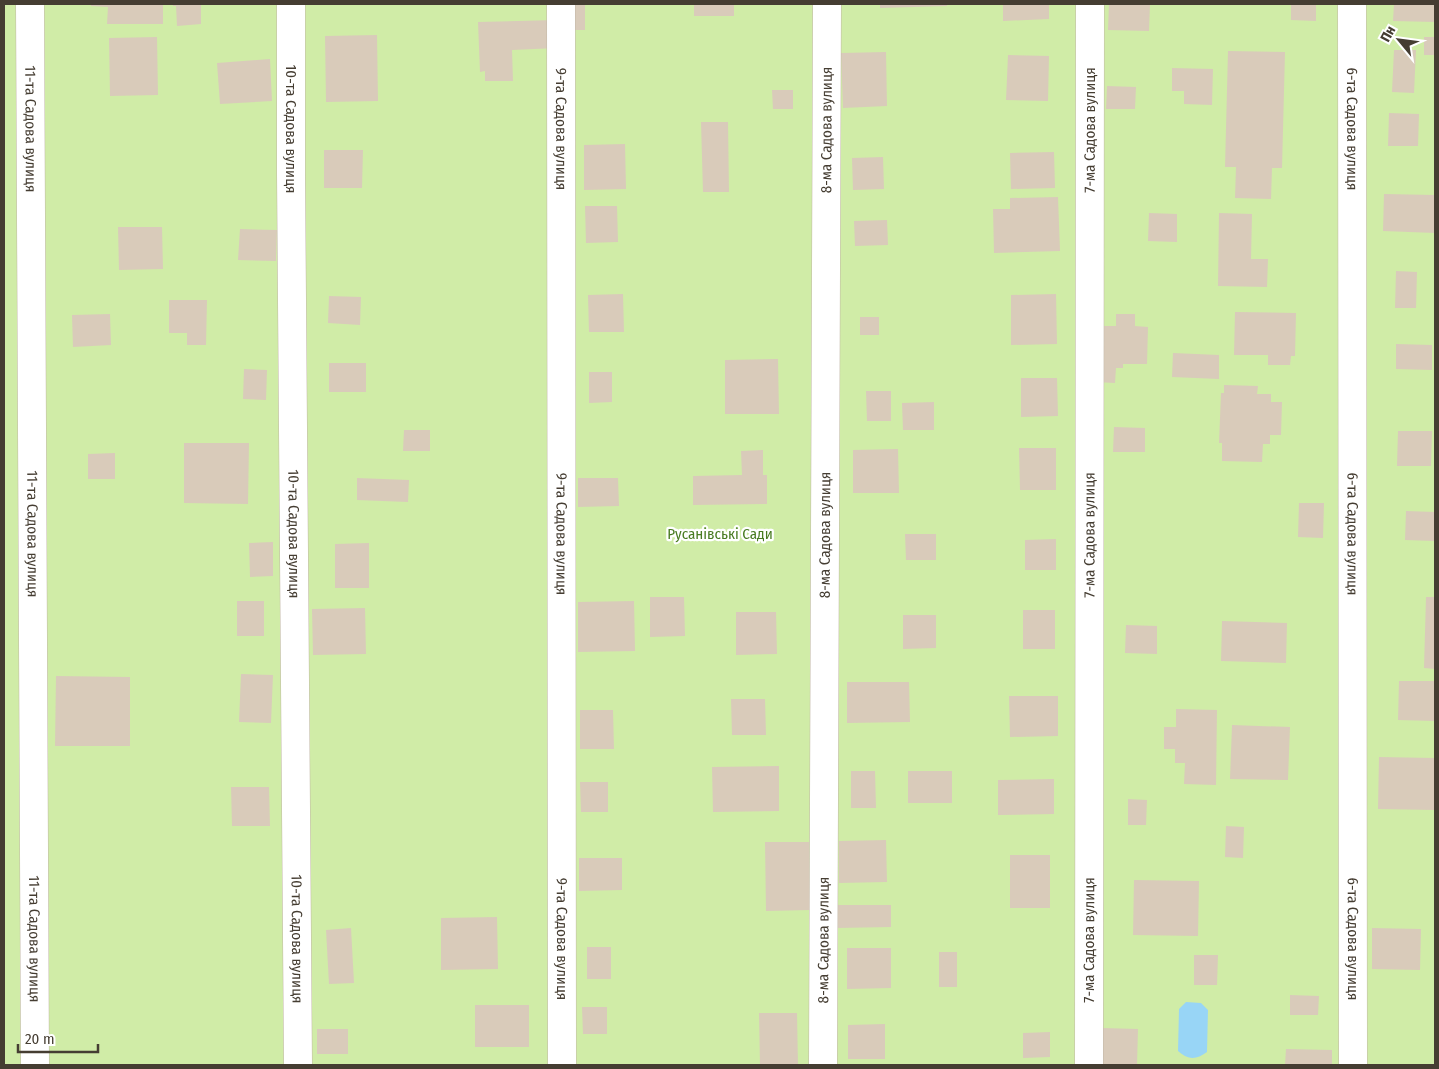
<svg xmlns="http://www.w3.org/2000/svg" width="1439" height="1069" font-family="'Fira Sans Condensed',sans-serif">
<rect width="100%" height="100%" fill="#f3ede3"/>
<!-- green -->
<path fill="#d0eca7" d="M4 4H1435V1065H4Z"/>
<!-- water -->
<path fill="#98d5f6" d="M1186 1002 1201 1003 1208 1010 1207 1052C1196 1060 1188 1060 1178 1051L1179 1009Z"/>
<!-- building -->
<path fill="#d9cbba" d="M91 4H163V24H107L108 7 91 6Z
M173 4H201V24L177 26 176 6H173Z
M563 4H585V30H564Z
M694 4H734V16H694Z
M880 4H947V6L880 8Z
M1003 4H1052V5H1049V19L1003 21Z
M1109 4H1150L1149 31 1108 30Z
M1291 4H1316V21L1291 20Z
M1394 4H1435V22L1393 21Z
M556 20 557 48 512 50 513 81H485V71L480 72 478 22Z
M377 35 378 101 326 102 325 36Z
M157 37 158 95 110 96 109 38Z
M1424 37H1435V55H1424Z
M1394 50H1416L1414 93 1392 92Z
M1228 51 1285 52 1282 168H1272L1271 199 1235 198 1236 167H1225Z
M886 52 887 106 843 108 841 53Z
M1008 55 1049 56 1048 101 1006 100Z
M270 59 272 101 220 104 217 63Z
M1172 68 1213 69 1212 105 1184 104V91H1172Z
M1107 86 1136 87 1135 109H1106Z
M772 90H793V109H773Z
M1389 113 1419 114 1418 146H1388Z
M701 122H728L729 192H703Z
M625 144 626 189 584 190V145Z
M324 150H363L362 188H324Z
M1054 152 1055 188 1011 189 1010 153Z
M883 157 884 189 853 190 852 158Z
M1384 194 1435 195V233L1383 231Z
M1058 197 1060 251 994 253 993 209H1010V198Z
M585 206H617L618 242 586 243Z
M1149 213 1177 214V242L1148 241Z
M1219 213 1252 214 1251 259H1268L1267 287 1218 286Z
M887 220 888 245 855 246 854 221Z
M118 227H162L163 269 119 270Z
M240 229 277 230 276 261 238 260Z
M1396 271 1417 272 1416 308H1395Z
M623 294 624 332H589L588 295Z
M1056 294 1057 344 1011 345V295Z
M329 296 361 297 360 325 328 323Z
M169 300H207L206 345H187V333H169Z
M1235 312 1296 313 1295 356H1291L1290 365H1268V355H1234Z
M110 314 111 345 73 347 72 315Z
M1116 314H1135V326L1148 327 1147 364H1123V368H1116L1115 383 1095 382 1100 326H1116Z
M860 317H879V335H860Z
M1396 344 1432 345V370L1396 369Z
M1173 353 1219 355V379L1172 377Z
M778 359 779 414H725V360Z
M329 363H366V392H329Z
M244 369 267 370 266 400 243 399Z
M589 372H612V402L589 403Z
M1021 378H1057L1058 416 1021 417Z
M1224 385 1258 386 1257 394H1271V402H1282L1281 435H1270V444H1263L1262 462 1222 461V443H1219L1221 393H1224Z
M866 391H891V421H867Z
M934 402V430H903L902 403Z
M1114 427 1145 428V452H1113Z
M404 430H430V451H403Z
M1398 431H1432L1431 466H1397Z
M184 443H249L248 504 184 503Z
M1019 448H1056V490H1020Z
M898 449 899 493H853V450Z
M763 450V475H767V504L693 505V476L742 475 741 451Z
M115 453V479H88V454Z
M357 478 409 480 408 502 357 500Z
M578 478H618L619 506 578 507Z
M1299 503H1324L1323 538 1298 537Z
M1406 511 1435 512V541L1405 540Z
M905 534H936V560H906Z
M1056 539V570H1025V540Z
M273 542V576L250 577 249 543Z
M369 543V588H335V544Z
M650 597H684L685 636 650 637Z
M1426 597H1435V669L1424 668Z
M237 601H264V636H237Z
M634 601 635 651 578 652V602Z
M365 608 366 654 313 655 312 609Z
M1023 610H1055V649H1023Z
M736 612H776L777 654 736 655Z
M903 615H936V648L903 649Z
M1222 621 1287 623 1286 663 1221 661Z
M1126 625 1157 626V654L1125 653Z
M241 674 273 675 271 723 239 722Z
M56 676 130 677V746H55Z
M1399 681H1435V721L1398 720Z
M847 682H909L910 722 847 723Z
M1009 696H1058V736L1010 737Z
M731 699H765L766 735H732Z
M1176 709 1217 710 1216 785 1184 784 1185 763H1175V749H1164V727H1176Z
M580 710H613L614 749H580Z
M1232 725 1290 727 1288 780 1230 779Z
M1379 757 1435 758V810L1378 809Z
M779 766V811L713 812 712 767Z
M851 771H875L876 808H851Z
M908 771H952V803H908Z
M1054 779V814L998 815V780Z
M580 782H608V812H581Z
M231 787H269L270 826H232Z
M1128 799 1147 800 1146 825H1128Z
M1226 826 1244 827 1243 858 1225 857Z
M886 840 887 882 839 883V841Z
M765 842H809L810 910 766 911Z
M1010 855H1050V908H1010Z
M579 858H622V890L579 891Z
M1134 880 1199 881 1198 936 1133 935Z
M837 905H891V927L836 928Z
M497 917 498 969 441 970V918Z
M351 928 354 983 329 984 326 930Z
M1372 928 1421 929 1420 970 1372 969Z
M587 947H611V979H587Z
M847 948H891V988L847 989Z
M939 952H957V987H939Z
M1194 955H1218L1217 985H1194Z
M1290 995 1319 996 1318 1015H1290Z
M475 1005H529V1047H475Z
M582 1007H607V1034H583Z
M759 1013H797L798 1065H760Z
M885 1024V1059H848V1025Z
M1102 1028 1138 1029 1137 1065H1101Z
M317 1029H348V1054H317Z
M1050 1032V1057L1023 1058V1033Z
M1286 1049 1332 1050V1065H1285Z"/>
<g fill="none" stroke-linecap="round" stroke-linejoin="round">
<!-- minor casing -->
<g stroke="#c2b7a7" stroke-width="29">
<g id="minor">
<path id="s1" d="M30 4 35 1065"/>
<path id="s2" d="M291 4V173L298 1065"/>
<path id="s3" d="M561 4 562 1065"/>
<path id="s4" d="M1352 4 1353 1065"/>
<path id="s5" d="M823 1065 827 4"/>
<path id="s6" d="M1089 1065 1090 4"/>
</g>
</g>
<!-- minor -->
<use href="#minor" stroke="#fff" stroke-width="28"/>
</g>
<g text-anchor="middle" stroke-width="4.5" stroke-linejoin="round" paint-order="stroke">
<!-- street labels -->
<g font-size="15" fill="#453d32" stroke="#fff">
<text dy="5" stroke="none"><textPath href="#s1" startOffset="125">11-та Садова вулиця</textPath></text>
<text dy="5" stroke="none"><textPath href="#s2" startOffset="125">10-та Садова вулиця</textPath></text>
<text dy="5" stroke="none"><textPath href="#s3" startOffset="125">9-та Садова вулиця</textPath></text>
<text dy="5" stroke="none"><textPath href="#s5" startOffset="935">8-ма Садова вулиця</textPath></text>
<text dy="5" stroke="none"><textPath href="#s6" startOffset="935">7-ма Садова вулиця</textPath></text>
<text dy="5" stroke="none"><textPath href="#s4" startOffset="125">6-та Садова вулиця</textPath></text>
<text dy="5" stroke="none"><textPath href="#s1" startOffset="530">11-та Садова вулиця</textPath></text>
<text dy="5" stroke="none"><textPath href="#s5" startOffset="530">8-ма Садова вулиця</textPath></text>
<text dy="5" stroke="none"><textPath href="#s6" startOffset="530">7-ма Садова вулиця</textPath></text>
<text dy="5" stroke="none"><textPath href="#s4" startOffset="530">6-та Садова вулиця</textPath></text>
<text dy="5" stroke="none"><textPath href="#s2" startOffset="530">10-та Садова вулиця</textPath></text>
<text dy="5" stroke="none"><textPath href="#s3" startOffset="530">9-та Садова вулиця</textPath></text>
<text dy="5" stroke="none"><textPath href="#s1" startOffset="935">11-та Садова вулиця</textPath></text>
<text dy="5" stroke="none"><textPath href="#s2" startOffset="935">10-та Садова вулиця</textPath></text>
<text dy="5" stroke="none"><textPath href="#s3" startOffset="935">9-та Садова вулиця</textPath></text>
<text dy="5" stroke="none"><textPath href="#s5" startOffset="125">8-ма Садова вулиця</textPath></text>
<text dy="5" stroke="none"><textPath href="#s6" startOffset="125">7-ма Садова вулиця</textPath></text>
<text dy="5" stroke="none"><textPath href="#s4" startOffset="935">6-та Садова вулиця</textPath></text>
</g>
<!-- park labels -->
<g font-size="15" fill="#487b21" stroke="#fff">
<text x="720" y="539">Русанівські Сади</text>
</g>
</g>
<!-- border -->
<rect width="1439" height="1069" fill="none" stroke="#453d32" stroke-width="10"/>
<!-- north arrow -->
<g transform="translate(1399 40) rotate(299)" stroke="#ffffff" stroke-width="4" paint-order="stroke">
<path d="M0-4L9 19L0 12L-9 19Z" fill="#453d32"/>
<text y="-8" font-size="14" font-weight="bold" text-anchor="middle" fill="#453d32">Пн</text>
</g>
<!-- scale -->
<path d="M18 1044v8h80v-8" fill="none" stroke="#453d32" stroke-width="2.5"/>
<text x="25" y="1044" font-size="15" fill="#453d32" stroke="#ffffff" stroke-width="4" paint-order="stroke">20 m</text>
</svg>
